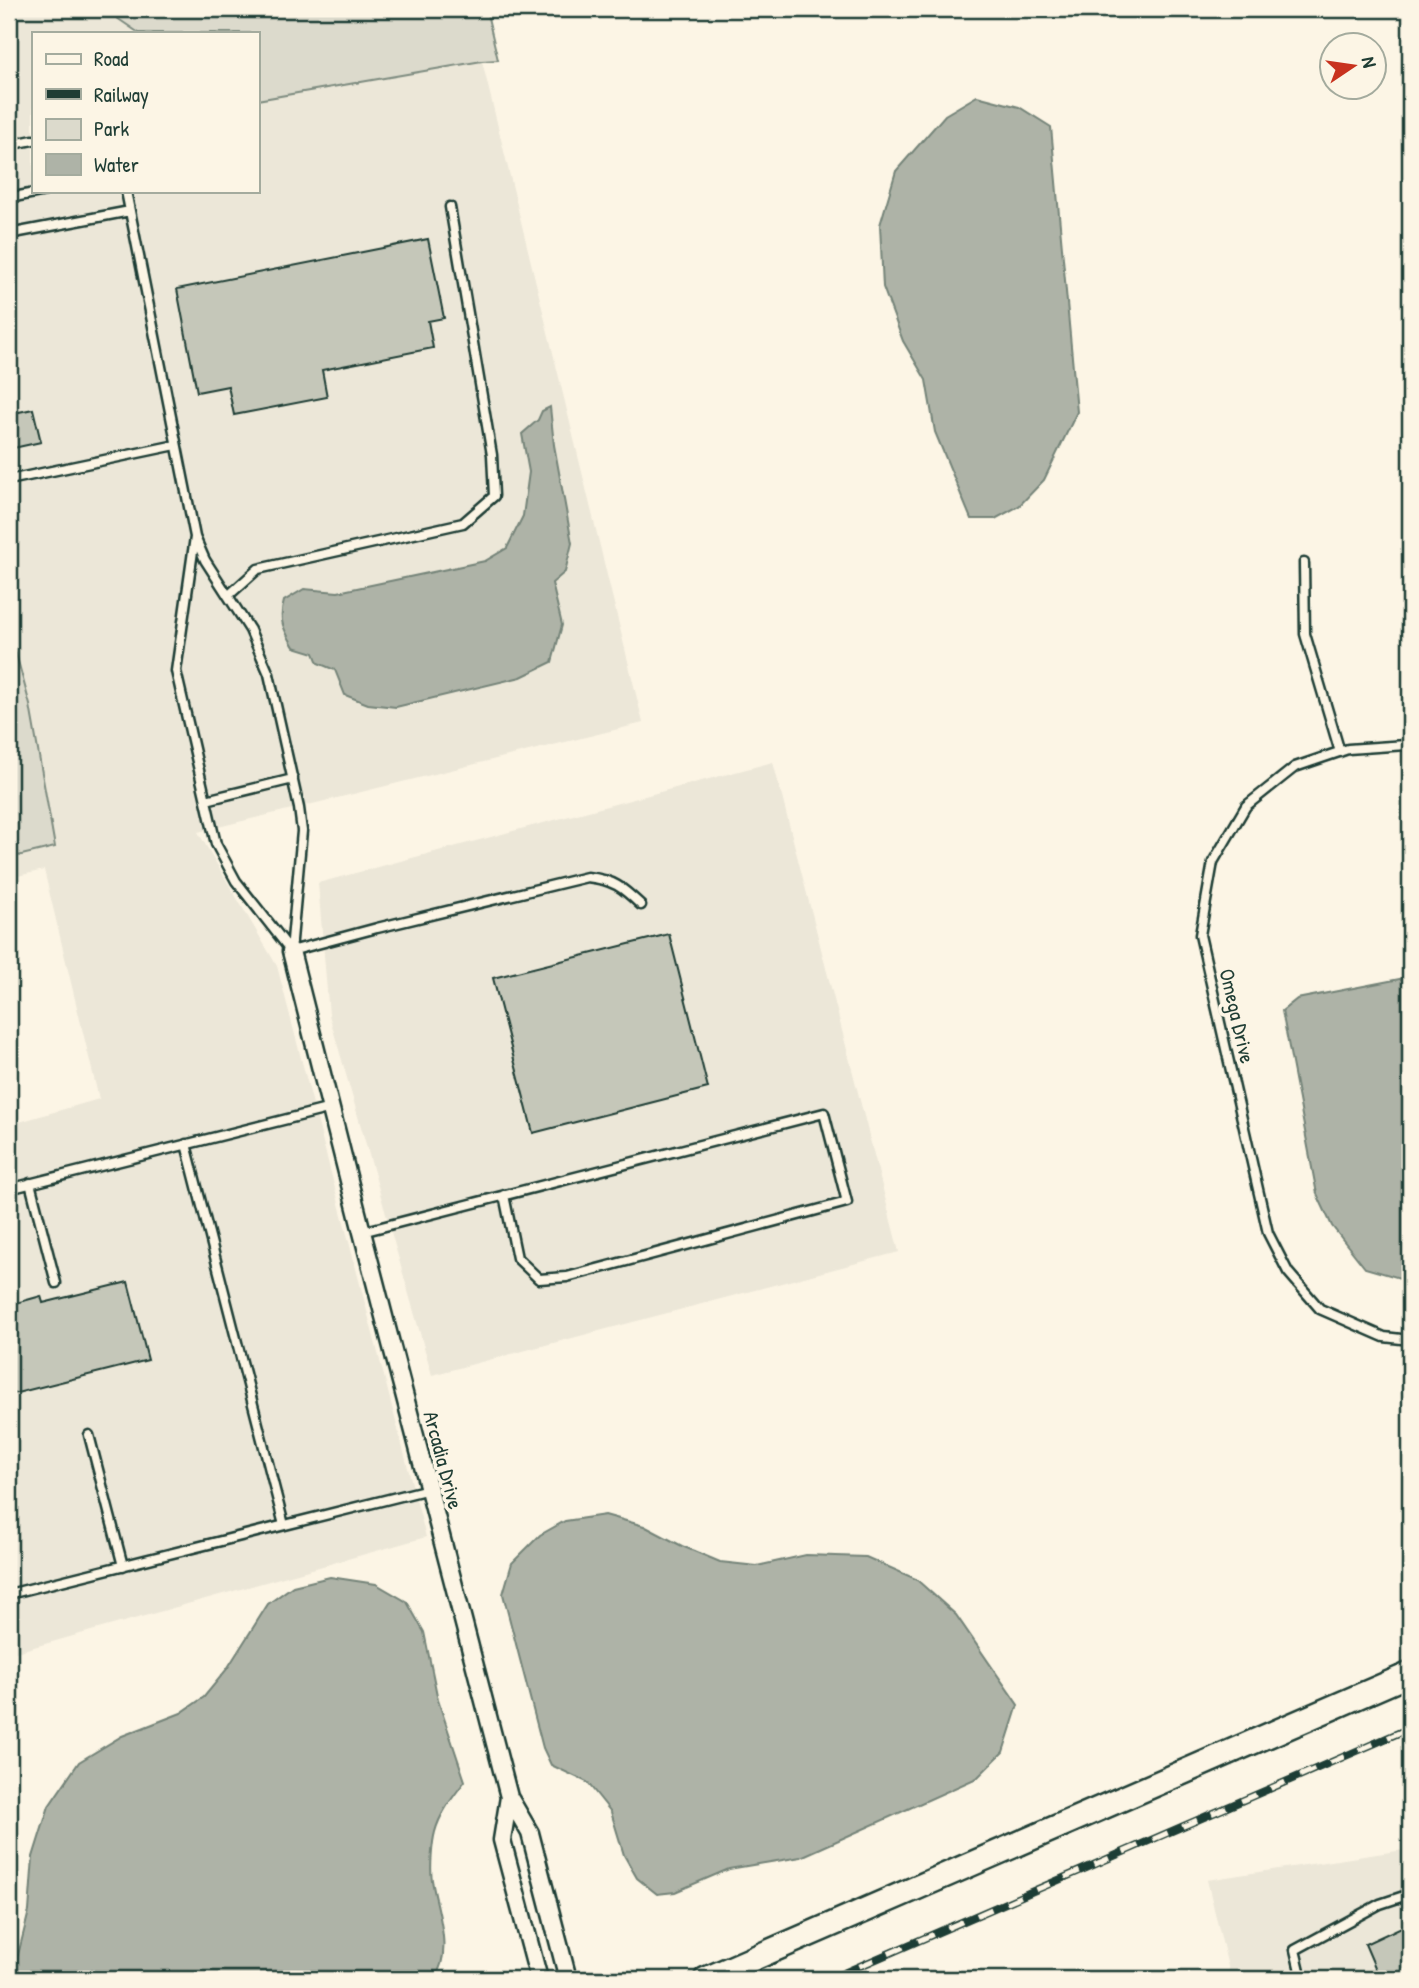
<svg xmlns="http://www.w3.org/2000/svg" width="1419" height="1988" font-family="'Patrick Hand',sans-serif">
<rect width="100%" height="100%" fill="#fcf5e5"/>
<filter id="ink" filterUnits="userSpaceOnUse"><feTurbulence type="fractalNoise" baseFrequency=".0143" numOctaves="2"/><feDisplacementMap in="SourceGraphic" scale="14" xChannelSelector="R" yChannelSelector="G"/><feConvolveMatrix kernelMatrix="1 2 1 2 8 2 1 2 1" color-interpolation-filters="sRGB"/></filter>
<g filter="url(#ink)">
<!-- built -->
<path fill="#ece7d8" d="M9 9H112L114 16 139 33H33V191H257V100L482 61 643 723 198 832 277 966 426 1537 9 1654V1125L99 1099 44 870 9 878Z
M773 762 899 1252 432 1375 329 1015 318 883Z
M1410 1849V1979H1231L1207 1880Z"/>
<!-- green -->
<path fill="#dcdacc" stroke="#7e8c80" stroke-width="2" d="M112 9H486L498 60 482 61 257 100V33H139L114 16Z
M9 628 30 705 55 847 9 858Z"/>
<!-- water -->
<path fill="#aeb3a7" stroke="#758479" stroke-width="2" d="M977 96 1019 107 1051 127 1077 412 1044 480 1019 506 995 519H971L935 432 926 380 903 341 883 287 880 225 896 171 945 115Z
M550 407 554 445 572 543 565 572 552 583 562 625 552 662 521 677 396 707 368 704 345 695 335 670 318 663 314 653 294 647C284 630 278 621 284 601L304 589 338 592 485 561 507 548 523 516 529 472 522 434 538 420 542 411Z
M1410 977V1281L1365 1268 1332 1226 1317 1194 1282 1011 1297 999Z
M605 1515 644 1526 682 1546 720 1562 757 1566 806 1555 866 1557 916 1579 956 1615 1018 1705 1003 1752 977 1778 801 1857 729 1869 675 1892 657 1894 637 1878 624 1855 611 1812 587 1782 551 1765 543 1748 503 1594 512 1563 540 1535 565 1521Z
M330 1577 376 1584 407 1602 424 1632 438 1700 465 1781C453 1797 440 1813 435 1832 432 1843 430 1869 432 1880 437 1911 454 1951 434 1979H10L14 1971 29 1911 33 1857 49 1806 79 1762 122 1736 181 1713 204 1697 227 1669 268 1604 293 1586Z"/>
<!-- building -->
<path fill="#c5c7b9" stroke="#1f3d34" stroke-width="2" d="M428 239 444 318 428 321 433 348 322 370 327 397 234 415 228 386 197 392 177 289Z
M9 390 14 413 33 409 41 442 9 449Z
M669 934 708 1088 533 1133 493 978Z
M128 1282 148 1360 9 1395V1305L41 1296 43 1303Z
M1410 1923V1979H1380L1365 1944Z"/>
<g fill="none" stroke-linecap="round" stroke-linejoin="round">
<!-- lane casing -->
<g stroke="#1f3d34" stroke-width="13">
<path id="lane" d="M9 145 33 140
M126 191 195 537 205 560 250 630 269 674 299 808 302 831 291 951 236 881 216 844 176 671 195 537
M9 198 45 191
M9 234 130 211
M9 480 176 445
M1304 563 1305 634 1340 752
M228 596 258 569 463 523 494 496 492 455 450 207
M1410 746 1406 745 1348 749 1295 767 1246 806 1213 862 1200 935 1268 1233 1288 1272 1320 1309 1384 1337 1410 1340
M206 800 293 779
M291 951 377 928 587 877C614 880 622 887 641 905
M186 1144 284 1525
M30 1183 56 1283
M9 1189 331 1108
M362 1232 824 1113 847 1202 567 1277 539 1279 517 1258 504 1195
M89 1435 123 1566
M9 1594 429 1489
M1302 1979 1295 1950 1380 1904 1410 1894"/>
</g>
<!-- street casing -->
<g stroke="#1f3d34" stroke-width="21">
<path id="street" d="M291 951 362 1232 509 1797 502 1840 539 1979
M509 1797 530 1833 568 1979"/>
</g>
<!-- secondary casing -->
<g stroke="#1f3d34" stroke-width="28">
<path id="secondary" d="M706 1979 1410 1674"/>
</g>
<!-- lane -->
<use href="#lane" stroke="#fcf5e5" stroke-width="8"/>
<!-- street -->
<use href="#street" stroke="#fcf5e5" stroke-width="16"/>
<!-- secondary -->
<use href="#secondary" stroke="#fcf5e5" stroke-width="23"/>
<!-- rail casing -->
<g stroke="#1f3d34" stroke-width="8">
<path id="rail" d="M830 1979 1410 1728"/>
</g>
<!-- rail -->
<use href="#rail" stroke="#fcf5e5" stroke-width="5" stroke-dasharray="16" stroke-linecap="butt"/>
</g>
</g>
<g text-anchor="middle" stroke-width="7" stroke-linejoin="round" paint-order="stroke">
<!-- street labels -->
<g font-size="21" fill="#1f3d34" stroke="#fcf5e5">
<text transform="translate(1237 1016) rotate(77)" y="7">Omega Drive</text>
<text transform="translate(443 1460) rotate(75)" y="7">Arcadia Drive</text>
</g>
</g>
<!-- margin -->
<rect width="1419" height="1988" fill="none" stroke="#fcf5e5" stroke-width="35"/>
<rect x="18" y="18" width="1384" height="1953" fill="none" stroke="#1f3d34" stroke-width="2.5" filter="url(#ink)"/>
<!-- legend -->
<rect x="32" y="32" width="228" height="161" fill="#fcf5e5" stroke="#a4ab9e" stroke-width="2"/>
<rect x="46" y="54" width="35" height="10" fill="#fcf5e5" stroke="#a4ab9e" stroke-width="2"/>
<text x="94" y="66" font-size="21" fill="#1f3d34">Road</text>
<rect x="46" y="89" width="35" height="10" fill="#1f3d34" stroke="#a4ab9e" stroke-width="2"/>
<text x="94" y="102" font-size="21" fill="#1f3d34">Railway</text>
<rect x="46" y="119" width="35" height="21" fill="#dcdacc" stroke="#a4ab9e" stroke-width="2"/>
<text x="94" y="136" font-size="21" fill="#1f3d34">Park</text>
<rect x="46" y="154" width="35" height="21" fill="#aeb3a7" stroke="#a4ab9e" stroke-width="2"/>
<text x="94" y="172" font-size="21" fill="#1f3d34">Water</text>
<!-- north arrow -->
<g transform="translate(1353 66) rotate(77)"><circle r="33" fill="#fcf5e5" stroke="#a4ab9e" stroke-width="2"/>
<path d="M0-5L12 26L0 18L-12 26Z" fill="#c8321e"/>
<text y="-10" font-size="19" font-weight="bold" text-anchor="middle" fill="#1f3d34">N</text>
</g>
</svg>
